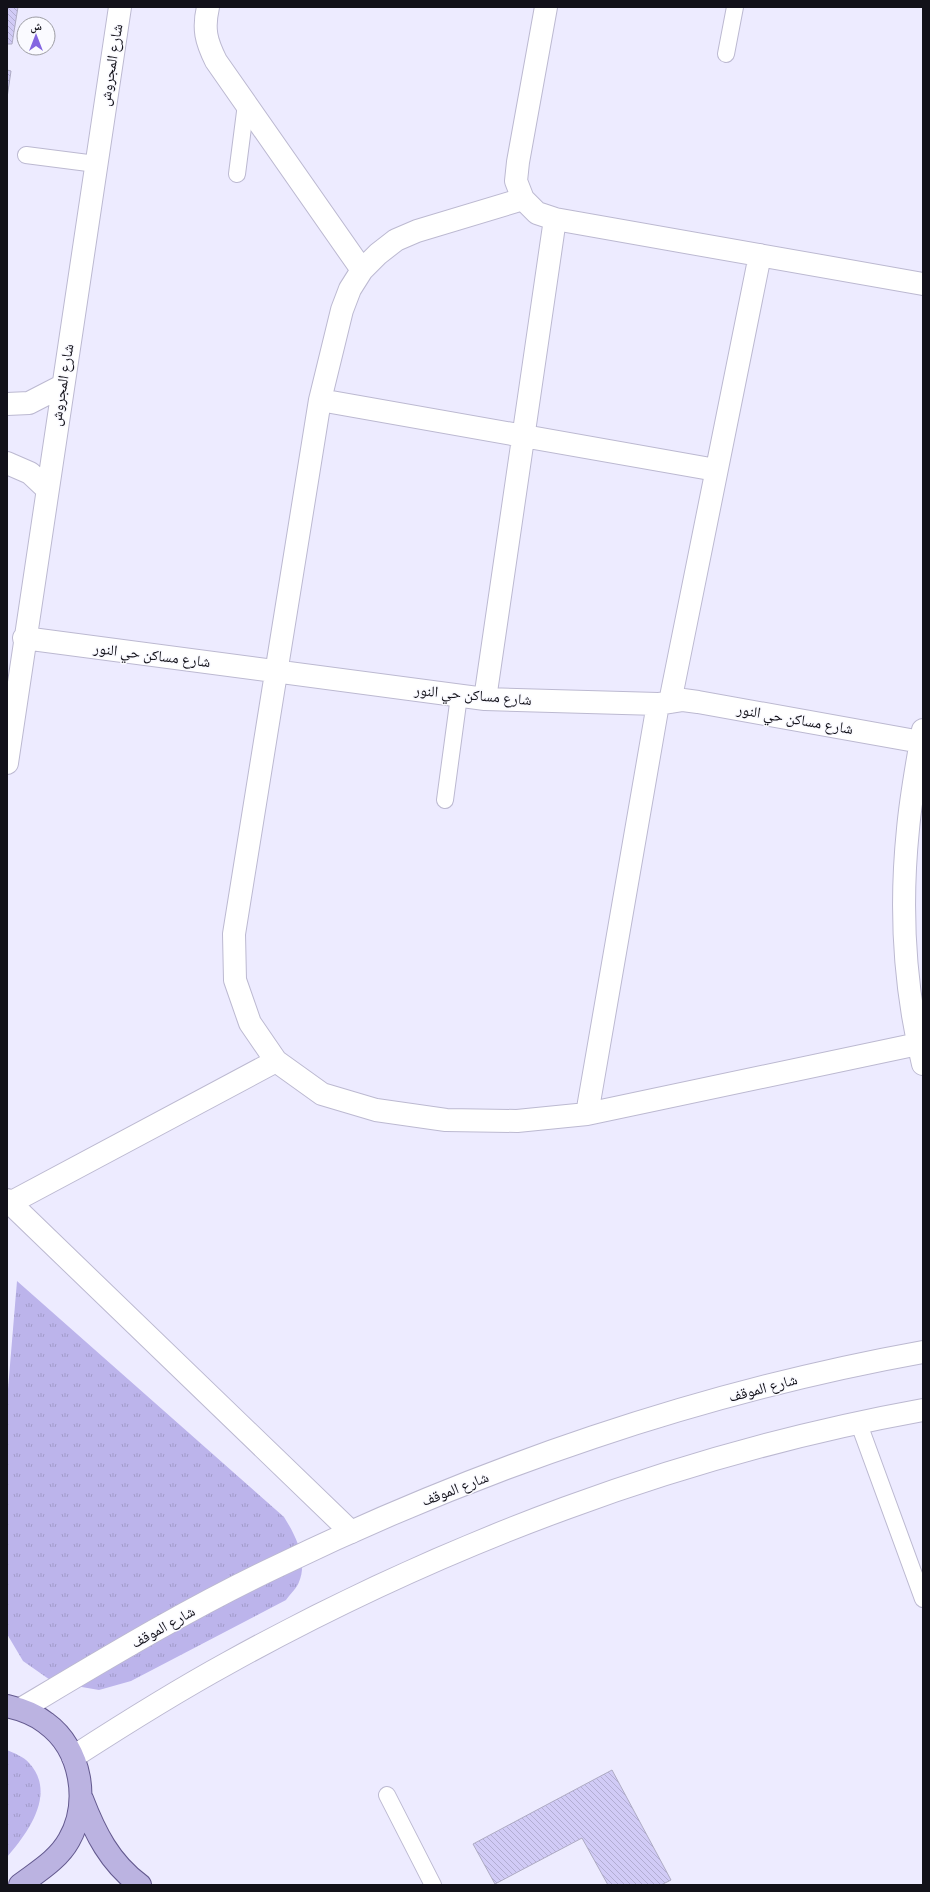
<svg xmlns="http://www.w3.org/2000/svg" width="930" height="1892" font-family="Signika,'Noto Naskh Arabic',sans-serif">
<defs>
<pattern id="grass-tufts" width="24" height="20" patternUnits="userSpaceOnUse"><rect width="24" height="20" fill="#bcb4eb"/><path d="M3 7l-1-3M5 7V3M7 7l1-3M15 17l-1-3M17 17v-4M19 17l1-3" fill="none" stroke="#a19ac9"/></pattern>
<pattern id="building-back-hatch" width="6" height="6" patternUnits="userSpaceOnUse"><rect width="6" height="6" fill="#d1cbf6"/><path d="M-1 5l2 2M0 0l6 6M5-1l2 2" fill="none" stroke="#b2add2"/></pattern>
</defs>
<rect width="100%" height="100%" fill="#edebff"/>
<!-- grass -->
<path fill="url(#grass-tufts)" d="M17 1281 284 1517C296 1536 308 1560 299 1582 297 1588 290 1594 286 1600L131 1681 99 1690 53 1682 23 1661 7 1634V1401Z
M7 1750C14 1753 24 1757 29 1763 57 1793 28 1833 7 1857Z"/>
<!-- building -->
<path fill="url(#building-back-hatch)" stroke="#aeabc3" d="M7 7H18L12 44H7Z
M7 70 11 71 7 98Z
M612 1770 671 1880 661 1885H608L582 1838 495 1884 473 1844Z"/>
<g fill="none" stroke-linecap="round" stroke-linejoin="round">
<!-- lane casing -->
<g stroke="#bcb9d1" stroke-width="18">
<path id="lane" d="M726 54 735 7
M26 155 96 164
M237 174 246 104
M445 800 459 696
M859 1424 923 1599
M387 1795 433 1885"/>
</g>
<!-- street casing -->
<g stroke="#bcb9d1" stroke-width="24">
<path id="street" d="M208 7C203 29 206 41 216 61L362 270
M546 7 518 162 516 181 523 199 537 213 555 219 923 284
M523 199 417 231 396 240 378 254 362 270 350 289 342 310 320 400 234 934 235 980 250 1023 276 1061 322 1094 376 1110 446 1120 517 1121 587 1114 918 1044
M320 400 716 470
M7 404 29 403 62 386
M7 463 30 473 47 489
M24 638 485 699 658 704 683 700 698 702 921 742
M485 699 555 219
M670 702 760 255
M923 730C917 763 911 796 908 829 900 907 904 987 923 1064
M7 763 120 7
M587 1114 658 704
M7 1200 351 1532
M10 1203 276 1061"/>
</g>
<!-- secondary casing -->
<g stroke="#bcb9d1" stroke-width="24">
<path id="secondary" d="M21 1709C105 1659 189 1608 278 1566 480 1468 701 1392 923 1352
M73 1757C124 1724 175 1692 228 1663 443 1544 680 1454 923 1410"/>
</g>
<!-- primary casing -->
<g stroke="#63598e" stroke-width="24">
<path id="primary" d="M7 1706C20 1709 35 1714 46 1723 82 1749 90 1803 69 1840 58 1860 37 1872 20 1885
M82 1799C95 1833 110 1863 140 1885"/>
</g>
<!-- lane -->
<use href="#lane" stroke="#fff" stroke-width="16"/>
<!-- street -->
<use href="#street" stroke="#fff" stroke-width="22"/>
<!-- secondary -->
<use href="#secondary" stroke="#fff" stroke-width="22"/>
<!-- primary -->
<use href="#primary" stroke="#bbb3e1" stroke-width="22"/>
</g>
<g text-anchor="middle" stroke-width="3" stroke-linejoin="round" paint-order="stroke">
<!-- street labels -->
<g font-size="15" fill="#121119" stroke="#fafaff">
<text transform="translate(111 65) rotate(-81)" y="5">شارع المجروش</text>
<text transform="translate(62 385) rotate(-81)" y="5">شارع المجروش</text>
<text transform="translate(152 655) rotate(7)" y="5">شارع مساكن حي النور</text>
<text transform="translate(473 695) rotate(5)" y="5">شارع مساكن حي النور</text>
<text transform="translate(795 719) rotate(10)" y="5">شارع مساكن حي النور</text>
<text transform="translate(763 1388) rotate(-15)" y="5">شارع الموقف</text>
<text transform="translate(455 1489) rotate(-21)" y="5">شارع الموقف</text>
<text transform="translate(163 1627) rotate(-29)" y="5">شارع الموقف</text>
</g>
</g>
<!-- border -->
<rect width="930" height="1892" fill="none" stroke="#121119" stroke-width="16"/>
<!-- north arrow -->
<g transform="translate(36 36)"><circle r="19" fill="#fafaff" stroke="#9d9da3"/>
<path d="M0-3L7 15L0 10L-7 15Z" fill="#8365e1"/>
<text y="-6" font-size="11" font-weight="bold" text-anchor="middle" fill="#121119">ش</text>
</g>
</svg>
